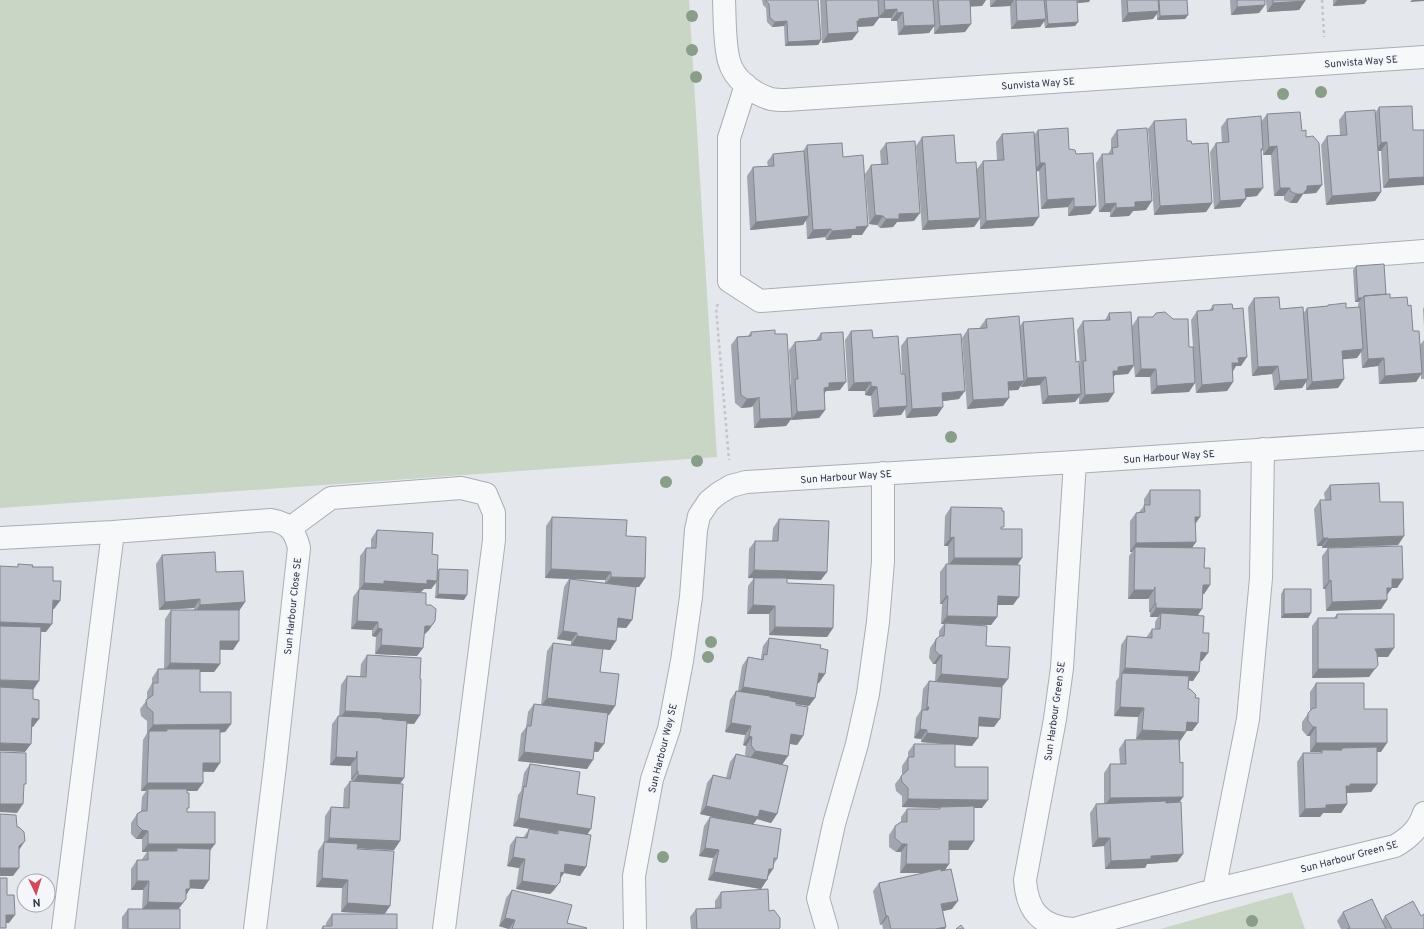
<svg xmlns="http://www.w3.org/2000/svg" width="1424" height="929" font-family="Overpass,sans-serif">
<rect width="100%" height="100%" fill="#e4e7ec"/>
<!-- green -->
<path fill="#c9d6c5" d="M0 0H689L717 457 0 508Z
M1292 892 1305 929H1160Z"/>
<g fill="none" stroke-linecap="round" stroke-linejoin="round">
<!-- minor casing -->
<g stroke="#a9aeb7" stroke-width="24">
<path id="minor" d="M724 0C725 20 724 42 729 61 734 80 754 94 771 99 776 100 781 100 786 100L1424 57
M746 85 729 138V281L760 301 1424 251
M290 528 331 498 461 488 486 494 494 513V540L444 929
M0 538 113 532 271 520C289 523 295 531 299 548L275 766 255 929
M1214 890 1248 719 1261 578 1263 449
M63 929 113 532
M635 929 634 876 652 779 669 729 682 661 691 597 696 530 699 516 709 501 719 493 731 486 746 482 1075 462 1424 439
M827 929 818 898 834 824 857 744 868 694 878 622 883 561V473
M1073 929C1041 927 1027 911 1025 880L1055 719 1062 668 1075 462
M1074 929 1214 890 1395 846C1409 838 1419 829 1424 813"/>
</g>
<!-- path -->
<path stroke="#c2c5cb" stroke-width="2.5" stroke-dasharray="3 3" stroke-linecap="butt" d="M1322 0 1324 37
M718 304 716 308 729 460"/>
<!-- minor -->
<use href="#minor" stroke="#f7f8fa" stroke-width="22"/>
</g>
<!-- trees -->
<g fill="#899d89">
<circle cx="692" cy="16" r="6"/>
<circle cx="692" cy="50" r="6"/>
<circle cx="696" cy="77" r="6"/>
<circle cx="1321" cy="92" r="6"/>
<circle cx="1283" cy="94" r="6"/>
<circle cx="951" cy="437" r="6"/>
<circle cx="697" cy="461" r="6"/>
<circle cx="666" cy="482" r="6"/>
<circle cx="711" cy="642" r="6"/>
<circle cx="708" cy="657" r="6"/>
<circle cx="663" cy="857" r="6"/>
<circle cx="1252" cy="921" r="6"/>
</g>
<!-- wall -->
<path fill="#a1a5ae" fill-rule="evenodd" d="M762 0H818L821 40 818 45 785 46 784 26 772 27 767 22 766 8 763 5Z
M820 0H986L982 6H970L965 32 934 34V26L929 33 898 35 897 21H891V18H879L873 26 857 27 858 32 852 40 822 43Z
M990 0H1092H1090L1089 2 1077 3 1078 22 1075 26 1045 28 1044 21 1040 27 1011 29 1010 6 990 7Z
M1121 0H1187L1188 15 1185 19 1157 20V14L1153 19 1122 22Z
M1230 0H1265V5L1259 13 1231 15Z
M1266 0H1305V1L1299 10 1267 12Z
M1333 0H1367L1364 4 1333 6Z
M1379 107 1413 130H1424L1383 188 1381 151H1378L1381 192 1375 201 1326 205 1321 145 1327 136 1340 135 1339 120 1345 112 1375 113Z
M1267 114 1302 131 1306 137 1322 185 1316 193 1303 194 1297 203H1290L1284 200V196H1274L1271 155H1263V150L1261 152 1257 196 1246 197 1240 207 1214 209 1210 152 1216 143H1222L1221 127 1227 119 1261 122Z
M1154 121 1192 144 1212 203 1206 212 1154 215 1148 129Z
M1038 130 1069 149 1076 154 1096 206 1090 214 1068 216V207L1041 209 1039 171H1036L1033 226 980 229V219L974 227 922 230 916 146 922 137 956 163 977 169 983 161 997 160 996 142 1002 134 1034 135Z
M1117 130 1146 210 1133 211 1129 216 1110 217V212H1099L1096 163 1102 154H1108L1111 149V139Z
M886 143 914 221 897 222 893 227 880 228 877 225 869 224 865 174 871 165 881 164 880 151Z
M807 145 843 157 862 235H852L851 238 826 240 825 237 807 239 806 220 803 225 750 230 747 176 753 167 768 166 767 162 773 154 803 151Z
M1356 266 1390 298 1408 306 1413 331 1420 345 1424 340V379H1421V374L1416 382 1379 384 1378 366 1362 368 1361 352 1357 358 1342 359 1344 379 1338 388 1306 390V382L1302 388 1274 390 1272 374 1252 376 1248 307 1254 298 1280 309 1303 314 1307 308 1327 307 1328 305 1346 308 1358 307V304L1359 302H1355L1353 270Z
M1213 305 1233 309 1241 366H1236L1233 371V382L1227 391 1196 393 1193 357 1189 392 1151 394 1150 377H1135L1134 366 1128 374 1115 375 1113 378 1114 393 1108 402 1079 404V397L1075 402 1042 404 1040 385 1021 387V385L1018 390H1008L1003 406 967 409 962 338 968 329 980 328V327L986 319 1020 326 1023 322 1076 362 1080 366 1077 330 1083 321 1105 320 1109 313 1132 326 1138 317 1189 347H1193L1191 320 1197 311H1209Z
M1424 307V327L1423 309Z
M851 331 873 338 901 374H902L901 346 907 338 959 399 943 401 937 416 906 418 905 409 901 415 873 417 871 396 865 395V391H848L845 340Z
M751 332 775 334 790 386 791 384 789 350 795 342 816 340 821 333 840 390 826 391 824 394 825 410 819 418 791 420V419L786 426 754 428 753 405 752 407 741 408 735 403 731 345 737 337 748 336Z
M1330 485 1380 502 1404 536 1398 545 1322 548V546H1317L1314 509 1320 500H1325L1324 493Z
M1150 490 1195 524 1196 542 1191 548 1204 568 1210 585 1204 594H1202L1198 616 1202 661H1200L1193 681 1189 680 1188 689 1195 698 1198 723 1192 731H1186V732L1180 741V763L1183 797 1179 802 1183 854 1177 862 1147 864 1145 868 1105 869 1104 846 1092 847 1090 813 1096 804H1104V773L1110 764H1120L1119 749 1125 740H1156L1136 739 1138 717 1114 716 1116 681 1119 677 1121 645 1127 636 1146 638 1152 629H1155V622L1158 617H1150V612H1149V598L1148 599H1128L1129 556 1132 552H1130V521L1136 513 1139 512 1144 506V499Z
M951 507 1003 529 1017 565 1013 605H998L997 617 991 625H981L986 646 1002 687 994 727 979 726 972 746 955 745V767L982 808H974L968 850H949V864L945 870 952 909 943 911 945 929H883L882 924 880 925 873 891 879 883 922 873H900L901 852H896L889 847V835L895 826 901 822V817L907 809H938L939 808 902 807V796L896 791 895 784 902 775V766L908 757V752L914 744H943L921 742V739L914 738 916 718 921 710 923 689 929 681H935L936 664H933L929 658 930 648 936 639 939 637V631L944 624H941L942 604H940V572L946 564H948V546H944L945 516Z
M552 517 626 536 645 578 639 587H635L632 620 626 628 617 627 610 650 571 645V641L557 639 564 587 569 579 545 578 546 526ZM570 579 605 580V583Z
M779 519 821 580 787 579V583L833 628 827 637 769 635V614H747L748 586 754 578H748L749 549 755 541H772L773 528Z
M377 530 432 554 438 571 439 569 464 600 435 598 436 583 431 589H424L421 592 380 590 426 605 435 621 429 630 424 634 423 648 417 656 375 654 376 637 372 636V630L351 629 353 597 359 589 360 556 366 548H371V539Z
M1328 548 1403 579 1397 588H1392L1387 595V600L1381 609 1326 611 1325 589H1323L1322 556Z
M162 555 216 572 245 602 239 610 233 650H220V664L214 672H200V692L231 724 225 732 220 733 214 772H203V783L197 791H187V812L210 851 209 880 203 889 190 888 186 895V899L178 909 180 929H122V917L128 909H142L143 890H131V869L137 860H142V859L147 852H142V839H136L131 834V823L137 814 141 811 142 797 146 791H141L143 740 147 733V721L141 716 140 709 147 700V692L152 683V678L158 669H164L165 619 171 610H194V608L159 610 156 564Z
M1284 589 1311 613 1308 618H1281V594Z
M1337 614 1388 657H1377L1369 677 1312 678V626L1318 618H1334Z
M769 638 820 648 819 683H817L809 706 796 704 803 736 797 745 790 744 782 764 777 814 771 823 757 819 753 824 777 859 774 864 773 869 768 876 761 889 708 880 713 858 699 856 704 826 710 817 719 818 700 814 707 783 713 775 726 778 730 762 736 754 746 756 745 754 746 746 743 745 745 735 725 732 730 700 736 691H738L742 666 748 657 761 659V658L763 646Z
M553 643 600 672 615 706 609 715 607 714 598 752H594L587 769 518 761 521 734 526 727 528 712 534 704 541 705 547 651Z
M367 655 420 679V715L414 724 407 723 404 778 400 784V841L394 850 358 848 390 906 385 914 397 929H321L323 926H326V923L332 914H382L341 912 342 888 316 887 318 851 324 842 325 816 331 807 343 808 344 789 350 781H352V780L351 779V766H350L330 765 332 724 338 716H339L341 685 347 676 360 677 361 664Z
M1316 683 1364 709 1381 752H1377V784L1371 792 1347 793V804L1341 813H1323L1320 817H1299L1297 762 1303 753H1320L1321 752H1310V736H1307L1302 730V722L1310 711V692Z
M530 764 577 794 587 835 586 867 580 876 564 873 561 878 554 890 550 894 516 889 519 868 507 866 510 845 516 837 523 838 529 829 556 833 513 826 518 795 521 791 524 773Z
M512 890 567 923 586 929H508L499 926 506 898Z
M721 892 769 911 779 929H691L690 917 696 909 715 908V901Z
M1343 912 1382 921 1385 916H1421L1424 929H1341L1337 921Z"/>
<!-- shaded-wall -->
<path fill="#83868d" d="M968 0H986L982 6 964 7Z
M996 0H1014L1010 6 990 7Z
M1079 0H1092H1090L1089 2 1077 3Z
M1337 0H1367L1364 4 1333 6Z
M1412 0H1424V1L1410 2Z
M1305 1 1299 10 1267 12 1273 3Z
M1265 5 1259 13 1231 15 1237 7Z
M897 9 891 18H879L873 26 855 27 857 21 859 19 879 17 885 10Z
M1159 11 1153 19 1122 22 1128 13Z
M903 12 897 21H891L897 13Z
M1188 15 1185 19 1157 20 1160 16Z
M1046 19 1040 27 1011 29 1017 21Z
M787 21 784 26 772 27 775 22Z
M1078 22 1075 26 1045 28 1048 24Z
M971 24 965 32 934 34 940 26Z
M935 25 929 33 898 35 904 26Z
M858 32 852 40 822 43 828 34Z
M821 40 818 45 785 46 788 42Z
M1387 142 1381 151H1375L1381 143Z
M1277 146 1271 155H1263L1269 147Z
M1040 163H1045L1039 171 1034 172Z
M1424 177V185L1383 188 1389 179Z
M1322 185 1316 193 1303 194 1297 203H1290L1296 194 1307 186Z
M1263 188 1257 196 1239 198 1245 189Z
M1280 188H1290L1284 196H1274Z
M1381 192 1375 201 1326 205 1332 196Z
M1074 198 1068 207 1041 209 1047 200Z
M1246 199 1240 207 1214 209 1220 201Z
M1152 201 1146 210 1133 211 1129 216 1110 217 1116 208 1135 202Z
M1116 203 1110 212H1099L1105 204Z
M1212 203 1206 212 1154 215 1160 206Z
M1096 206 1090 214 1068 216 1074 207Z
M920 213 914 221 897 222 893 227 880 228 886 219 899 214Z
M875 215 883 216 877 225 869 224Z
M809 216 803 225 750 230 756 222Z
M1039 217 1033 226 980 229 986 221Z
M980 218 974 227 922 230 928 221Z
M868 226 862 235H852L851 238 826 240 832 231 856 227Z
M831 229 825 237 807 239 813 230Z
M1358 298H1362L1359 302H1355Z
M1363 349 1357 358 1336 360 1342 351Z
M1247 357 1241 366H1236L1233 371 1232 363 1238 358Z
M1384 358 1378 366 1362 368 1368 359Z
M1134 365 1128 374 1115 375 1112 379 1113 371 1118 367Z
M1278 366 1272 374 1252 376 1258 367Z
M1141 369H1156L1150 377H1135Z
M1422 373 1416 382 1379 384 1385 376Z
M1046 377 1040 385 1021 387 1027 378Z
M1308 379 1302 388 1274 390 1280 381Z
M1344 379 1338 388 1306 390 1312 382Z
M1024 381 1018 390 1002 391 1008 382Z
M846 382 840 390 826 391 823 396 824 388 829 383Z
M871 382 865 391H848L854 383Z
M1233 382 1227 391 1196 393 1202 385Z
M1195 383 1189 392 1151 394 1157 386Z
M871 386 877 387 871 396 865 395Z
M965 391 959 399 936 402 942 393Z
M1114 393 1108 402 1079 404 1085 395Z
M1081 394 1075 402 1042 404 1048 396Z
M758 398 752 407 741 408 747 399Z
M1009 398 1003 406 967 409 973 400Z
M907 406 901 415 873 417 879 408Z
M943 407 937 416 906 418 912 409Z
M825 410 819 418 791 420 797 412Z
M792 418 786 426 754 428 760 419Z
M1195 517H1200L1194 526Z
M1404 536 1398 545 1322 548 1328 539Z
M954 537 948 546H944L950 538Z
M1323 538H1328L1322 546H1317Z
M1196 542 1190 551 1135 547 1132 552H1130L1136 543Z
M954 558H1022L1016 567 948 566Z
M551 569 611 572 605 580 545 578Z
M754 570 827 572 821 580 748 578Z
M611 577 645 578 639 587 605 585Z
M1392 579H1403L1397 588H1392L1386 596H1381Z
M427 580 437 581 431 589H424L421 592 380 590 358 592 364 583 384 581Z
M1331 580 1325 589H1323L1329 581Z
M1203 585H1210L1204 594H1197Z
M1134 590H1154L1148 599H1128Z
M438 594 467 595 464 600 435 598Z
M946 596H948L942 604H940Z
M998 596 1019 597 1013 605H992Z
M200 599 194 608 159 610 165 602Z
M53 600 60 601 54 609H47Z
M1387 600 1381 609 1326 611 1332 602Z
M245 602 239 611 194 613 200 605Z
M1155 603H1156L1150 612H1149Z
M753 605 775 606 769 614H747Z
M1156 608 1202 609 1196 618 1161 613 1158 617H1150Z
M1311 613 1308 618H1281L1284 614Z
M947 616 997 617 991 625 945 624V623L944 624H941Z
M618 618 632 620 626 628 612 627Z
M357 621 378 622 372 630 351 629Z
M435 621 429 630 425 634 419 635 425 626Z
M0 622 52 624 46 632 0 631Z
M775 627 833 628 827 637 769 635Z
M378 628 382 629 376 637 372 636Z
M563 631 577 633 571 641 557 639Z
M577 636 616 641 610 650 571 645Z
M220 641H239L233 650 214 649Z
M381 645 423 648 417 656 375 654Z
M1394 648 1388 657H1369L1375 649Z
M1201 652 1208 653 1202 661H1195Z
M939 655H942L936 664H933Z
M170 663 220 664 214 672H164Z
M1125 668 1199 672 1193 681 1122 677V673L1119 677Z
M1318 669H1375L1369 677 1312 678Z
M819 673 825 674 819 683 813 682Z
M941 674 1008 679 1002 687 935 683Z
M0 680 39 681 33 690 0 689Z
M743 687 815 698 809 706 737 696Z
M547 698 615 706 609 715 541 706Z
M927 707H929L923 716 921 715Z
M1120 707 1144 708 1138 717 1114 716Z
M345 711 420 715 414 724 339 720Z
M979 717 1000 719 994 727 973 726Z
M32 718 39 719 33 727H26Z
M1187 722 1198 723 1192 731H1181Z
M731 723 751 726 745 735 725 732Z
M231 724 225 732 166 733 167 731V729L164 733 149 731 147 733 153 725Z
M1313 727H1316L1310 736H1307Z
M920 729 927 730 921 739 914 738Z
M1142 730 1186 732 1180 741 1136 739Z
M927 733 978 738 972 746 921 742Z
M791 734 803 736 797 745 785 743Z
M749 736 752 737 746 746 743 745Z
M595 742 604 744 598 752 589 751Z
M0 743 31 744 25 752 0 751Z
M1316 743H1387L1381 752H1341L1342 750V748L1339 752 1322 750 1321 752H1310Z
M755 751 788 756 782 765 749 760Z
M524 752 593 760 587 769 518 761Z
M336 757 356 758 350 766 330 765Z
M203 763H220L214 772 197 771Z
M357 771H358L352 780 351 779Z
M358 775 404 778 398 786 352 784Z
M147 783H203L197 791H148V789L146 791H141Z
M1350 784H1377L1371 792 1345 793 1346 786Z
M1183 797 1177 806 1104 807 1110 798Z
M908 799 988 800 982 808H940V807L939 808 902 807Z
M0 804H23L17 813 0 812Z
M1347 804 1341 813H1323L1320 817H1299L1305 809 1326 805Z
M706 806 760 810 777 814 771 823 757 819 752 826 700 814Z
M519 818 591 829 585 838 558 830 556 833 513 826Z
M142 830 148 831 142 839H136Z
M329 838 400 841 394 850 323 847Z
M1098 838H1110L1104 846 1092 847Z
M25 841 19 850V846Z
M949 841H974L968 850H943Z
M148 844H215L209 852 177 851V848L174 852 148 851 147 852H142Z
M902 844H907L901 852H896Z
M705 848 719 850 713 858 699 856Z
M1183 854 1177 862 1147 864 1145 868 1105 869 1111 861 1151 856Z
M513 857 525 859 519 868 507 866Z
M565 864 586 867 580 876 564 873 558 881H555Z
M906 864H949L943 873H900Z
M0 868H19L13 876H0Z
M769 869H773L767 878Z
M714 872 767 880 761 889 708 880Z
M322 878 348 880 342 888 316 887Z
M190 880H209L203 889 184 888Z
M137 881H149L143 890H131Z
M522 881 560 882 554 890 550 894 516 889Z
M186 889H190L184 898Z
M186 899 180 907 176 911 142 910 148 902Z
M958 901 952 909 935 913 941 904Z
M347 903 390 906 384 914 341 912Z
M6 915H15L9 923H0Z
M886 916H888L882 924 880 925Z
M505 918 515 920 509 929 499 926Z
M946 927 945 929H935Z"/>
<!-- building -->
<path fill="#bbc0ca" stroke="#83868d" d="M766 0H818L821 40 788 42 787 21 775 22 770 18 769 4 766 1Z
M826 0H878L879 17 859 19V21H857L858 32 828 34Z
M884 0H933L935 25 904 26 903 12 897 13V9L885 10Z
M938 0H970L971 24 940 26Z
M1016 0H1044L1046 19 1017 21Z
M1046 0H1077L1078 22 1048 24Z
M1127 0H1158L1159 11 1128 13Z
M1159 0H1187L1188 15 1160 16Z
M1237 0H1265V5L1237 7Z
M1273 0H1305V1L1273 3Z
M1412 106 1413 130H1424V177L1389 179 1387 142 1381 143 1379 107Z
M1375 110 1381 192 1332 196 1327 136 1347 135 1345 112Z
M1300 112 1302 131 1306 130V137L1313 136 1319 143 1322 185 1307 186V189L1303 194H1296L1290 191V188H1280L1277 146 1269 147 1267 114Z
M1261 116 1263 149H1261L1263 188 1245 189 1246 199 1220 201 1216 143 1229 142 1227 119Z
M1186 119 1187 141H1191L1192 144 1208 143 1212 203 1160 206 1154 121Z
M1068 128 1069 149 1075 150 1076 154 1093 153 1096 206 1074 207V198L1047 200 1045 163H1040L1038 130Z
M1147 128 1152 201 1135 202V207L1116 208V203L1105 204 1102 154H1113L1112 148 1118 147 1117 130Z
M1034 132 1039 217 986 221 983 161 1004 160 1002 134Z
M954 135 956 163 976 162 980 218 928 221 922 137Z
M915 141 920 213 899 214V219H886L883 216 875 215 871 165 888 164 886 143Z
M842 143 843 157 863 155 868 226 856 227 857 229 833 231H832L831 229 813 230 807 145Z
M804 151 809 216 756 222 753 167 774 166 773 154Z
M1384 264 1386 294 1364 296 1362 298H1358L1356 266Z
M1390 294V298L1407 297 1408 306 1411 305 1413 331H1419L1422 373 1385 376 1384 358 1368 359 1364 296Z
M1279 297 1280 309 1303 307 1308 379 1280 381 1278 366 1258 367 1254 298Z
M1346 303V308L1360 307 1363 349 1342 351 1344 379 1312 382 1307 308 1328 306V305Z
M1232 304 1233 309 1243 308 1247 357 1238 358 1239 363H1232L1233 382 1202 385 1197 311 1213 310V305Z
M1131 312 1134 365 1118 367V371H1113L1114 393 1085 395 1083 361H1086L1083 321 1110 320 1109 313Z
M1165 312 1173 319H1188L1189 347H1193L1195 383 1157 386 1156 369H1141L1138 317H1153L1156 313Z
M1019 316 1024 381 1008 382 1009 398 973 400 968 329 987 328 986 319Z
M1073 318 1076 362 1079 361 1081 394 1048 396 1046 377 1027 378 1023 322Z
M775 330V334H787L792 418 760 419 759 397 758 398 747 399 741 395 737 337 751 336V332Z
M872 330 873 338 898 336 901 374H905L907 406 879 408 877 387 871 386V382L854 383 851 331Z
M843 332 846 382 829 383V387L824 388 825 410 797 412 795 379H798L795 342 821 340V333Z
M961 334 965 391 942 393 943 407 912 409 907 338Z
M1379 483 1380 502H1403L1404 536 1328 539V538H1323L1320 500H1331L1330 485Z
M1150 490H1200V517H1195L1196 542 1136 543V513L1145 512 1144 505H1150Z
M951 507 1002 508V511H1004V527H1001V529H1022V558H954V537L950 538Z
M552 517 627 520 626 536 646 537 645 578 611 577V572L551 569Z
M779 519 829 521 827 572 754 570 755 541H778Z
M377 530 433 533 432 554 438 555 437 581 427 580V584L384 581V584L364 583 366 548H376Z
M1402 546 1403 579H1392V588H1387V600L1332 602 1331 580 1329 581 1328 548Z
M1135 547 1205 548 1204 568H1210V585H1203L1202 609 1156 608V603H1155V587L1154 590H1134Z
M215 552 216 572 243 571 245 602 200 605V599L165 602 162 555Z
M18 564 33 565 32 567H53V581H61L60 601 53 600 52 624 0 622V566L18 567Z
M946 564 1020 565 1019 597 998 596 997 617 947 616 948 596H946Z
M439 569 468 570 467 595 438 594Z
M754 578H787V583L834 585 833 628 775 627V606L753 605Z
M570 579 636 587 632 620 618 618 616 641 577 636V633L563 631Z
M359 589 426 593V605H431L436 609 435 621 431 626H425L423 648 381 645 382 629 378 628V622L357 621Z
M1284 589H1311V613L1284 614Z
M171 610H239V641H220V664L170 663Z
M1161 613 1204 616 1203 633H1209L1208 653 1201 652 1199 672 1125 668 1127 636 1152 638V629H1160Z
M1337 614H1394V648L1375 649 1377 653 1378 665 1375 669H1318V618H1337Z
M945 623 987 626 986 646 1010 647 1008 679 941 674 942 655H939L935 650 936 639 940 636H944Z
M0 626 41 627 39 681 0 680Z
M769 638 821 645 820 648 828 650 825 674 819 673 815 698 743 687 748 657 763 660 764 654 767 655Z
M553 643 603 649 600 672 619 674 615 706 547 698Z
M367 655 421 658 420 679H421L420 715 345 711 347 676 366 677Z
M158 669H200V692H231V724L153 725V712L147 707 146 700 153 695V683H158Z
M1122 673 1189 676 1188 689H1190L1196 695 1195 698H1199L1198 723 1187 722 1186 732 1142 730 1144 708 1120 707Z
M929 681 1002 687 1000 719 979 717 978 738 927 733V730L920 729 922 710H928L929 707H927Z
M1316 683H1364V709H1387V743H1316V727H1313L1308 721V713L1313 708H1316Z
M0 687 33 689V699L39 700V719L32 718 31 744 0 743Z
M736 691 770 696V697L796 702V705L808 707 803 736 791 734 788 756 755 751 751 745 752 737 749 736 751 726 731 723Z
M534 704 608 713 604 744 595 742 593 760 524 752 527 726H531Z
M338 716 382 718V719L407 721 404 778 358 775V771H357V751L356 758 336 757Z
M167 729H220V763H203V783H147L149 731H167Z
M1179 739 1180 763 1183 762V797L1110 798V764H1126L1125 740Z
M914 744H955V767H988V800L908 799V788L902 782 901 776 908 770V757H914Z
M1377 747V784H1350V786H1346L1347 804 1326 805V808L1305 809 1303 753H1322V750H1342V748Z
M0 752 26 753V784H24L23 804H0Z
M736 754 788 766 777 814 760 810 758 817 706 806 713 775 730 779Z
M530 764 580 772 577 794 595 797 591 829 519 818 524 786 526 787Z
M350 781 403 784 400 841 329 838 331 807 349 808Z
M148 789H187V793H189V808H187V812H215V844H148V831L142 830 137 825V814L142 811H147Z
M1166 801V803L1181 802 1183 854 1151 856V859L1111 861 1110 838H1098L1096 804Z
M974 806V841H949V864H906L907 844H902L895 838V826L901 822H907V809H940V807Z
M0 814 16 815 17 827H19L24 832 25 841 19 846V868H0Z
M710 817 781 829 777 859 774 858 773 869H769L767 880 714 872 719 850 705 848Z
M529 829 558 834V830L591 835 586 867 565 864 564 873 561 872 560 882 556 886 522 881 525 859 513 857 516 837 527 838Z
M324 842 358 844 357 849 394 851 390 906 347 903 348 880 322 878Z
M177 848 210 849 209 880H190V889H186V899L182 903 148 902 149 881H137V860H148V851H177Z
M941 869V871L951 869 958 901 941 904 946 927 935 929H891L888 916H886L879 883Z
M0 878H7V895H14L15 915H6V928H0Z
M768 889 769 911 774 910 780 918V928L778 929H697L696 909 721 908V892Z
M512 890 572 905 567 923 587 928 586 929H512L515 920 505 918Z
M1372 899 1386 929H1347L1350 928 1343 912Z
M1413 901 1421 916 1424 914V929H1392L1385 916Z
M128 909H180V929H128Z
M332 914H397V929H323V926H332Z
M961 925 964 929H956Z"/>
<g text-anchor="middle" stroke-width="3" stroke-linejoin="round" paint-order="stroke">
<!-- street labels -->
<g font-size="10" fill="#2b3445" stroke="#f4f6f9">
<text transform="translate(1361 61) rotate(-4)" y="4">Sunvista Way SE</text>
<text transform="translate(1038 83) rotate(-4)" y="4">Sunvista Way SE</text>
<text transform="translate(1169 456) rotate(-4)" y="4">Sun Harbour Way SE</text>
<text transform="translate(846 476) rotate(-4)" y="4">Sun Harbour Way SE</text>
<text transform="translate(292 606) rotate(-84)" y="4">Sun Harbour Close SE</text>
<text transform="translate(1054 711) rotate(-82)" y="4">Sun Harbour Green SE</text>
<text transform="translate(662 748) rotate(-76)" y="4">Sun Harbour Way SE</text>
<text transform="translate(1349 856) rotate(-15)" y="4">Sun Harbour Green SE</text>
</g>
</g>
<!-- north arrow -->
<g transform="translate(36 893) rotate(176)"><circle r="19" fill="#f4f6f9" stroke="#a4a8b1"/>
<path d="M0-3L7 15L0 10L-7 15Z" fill="#d1495b"/>
<text y="-6" font-size="11" font-weight="bold" text-anchor="middle" fill="#2b3445">N</text>
</g>
</svg>
